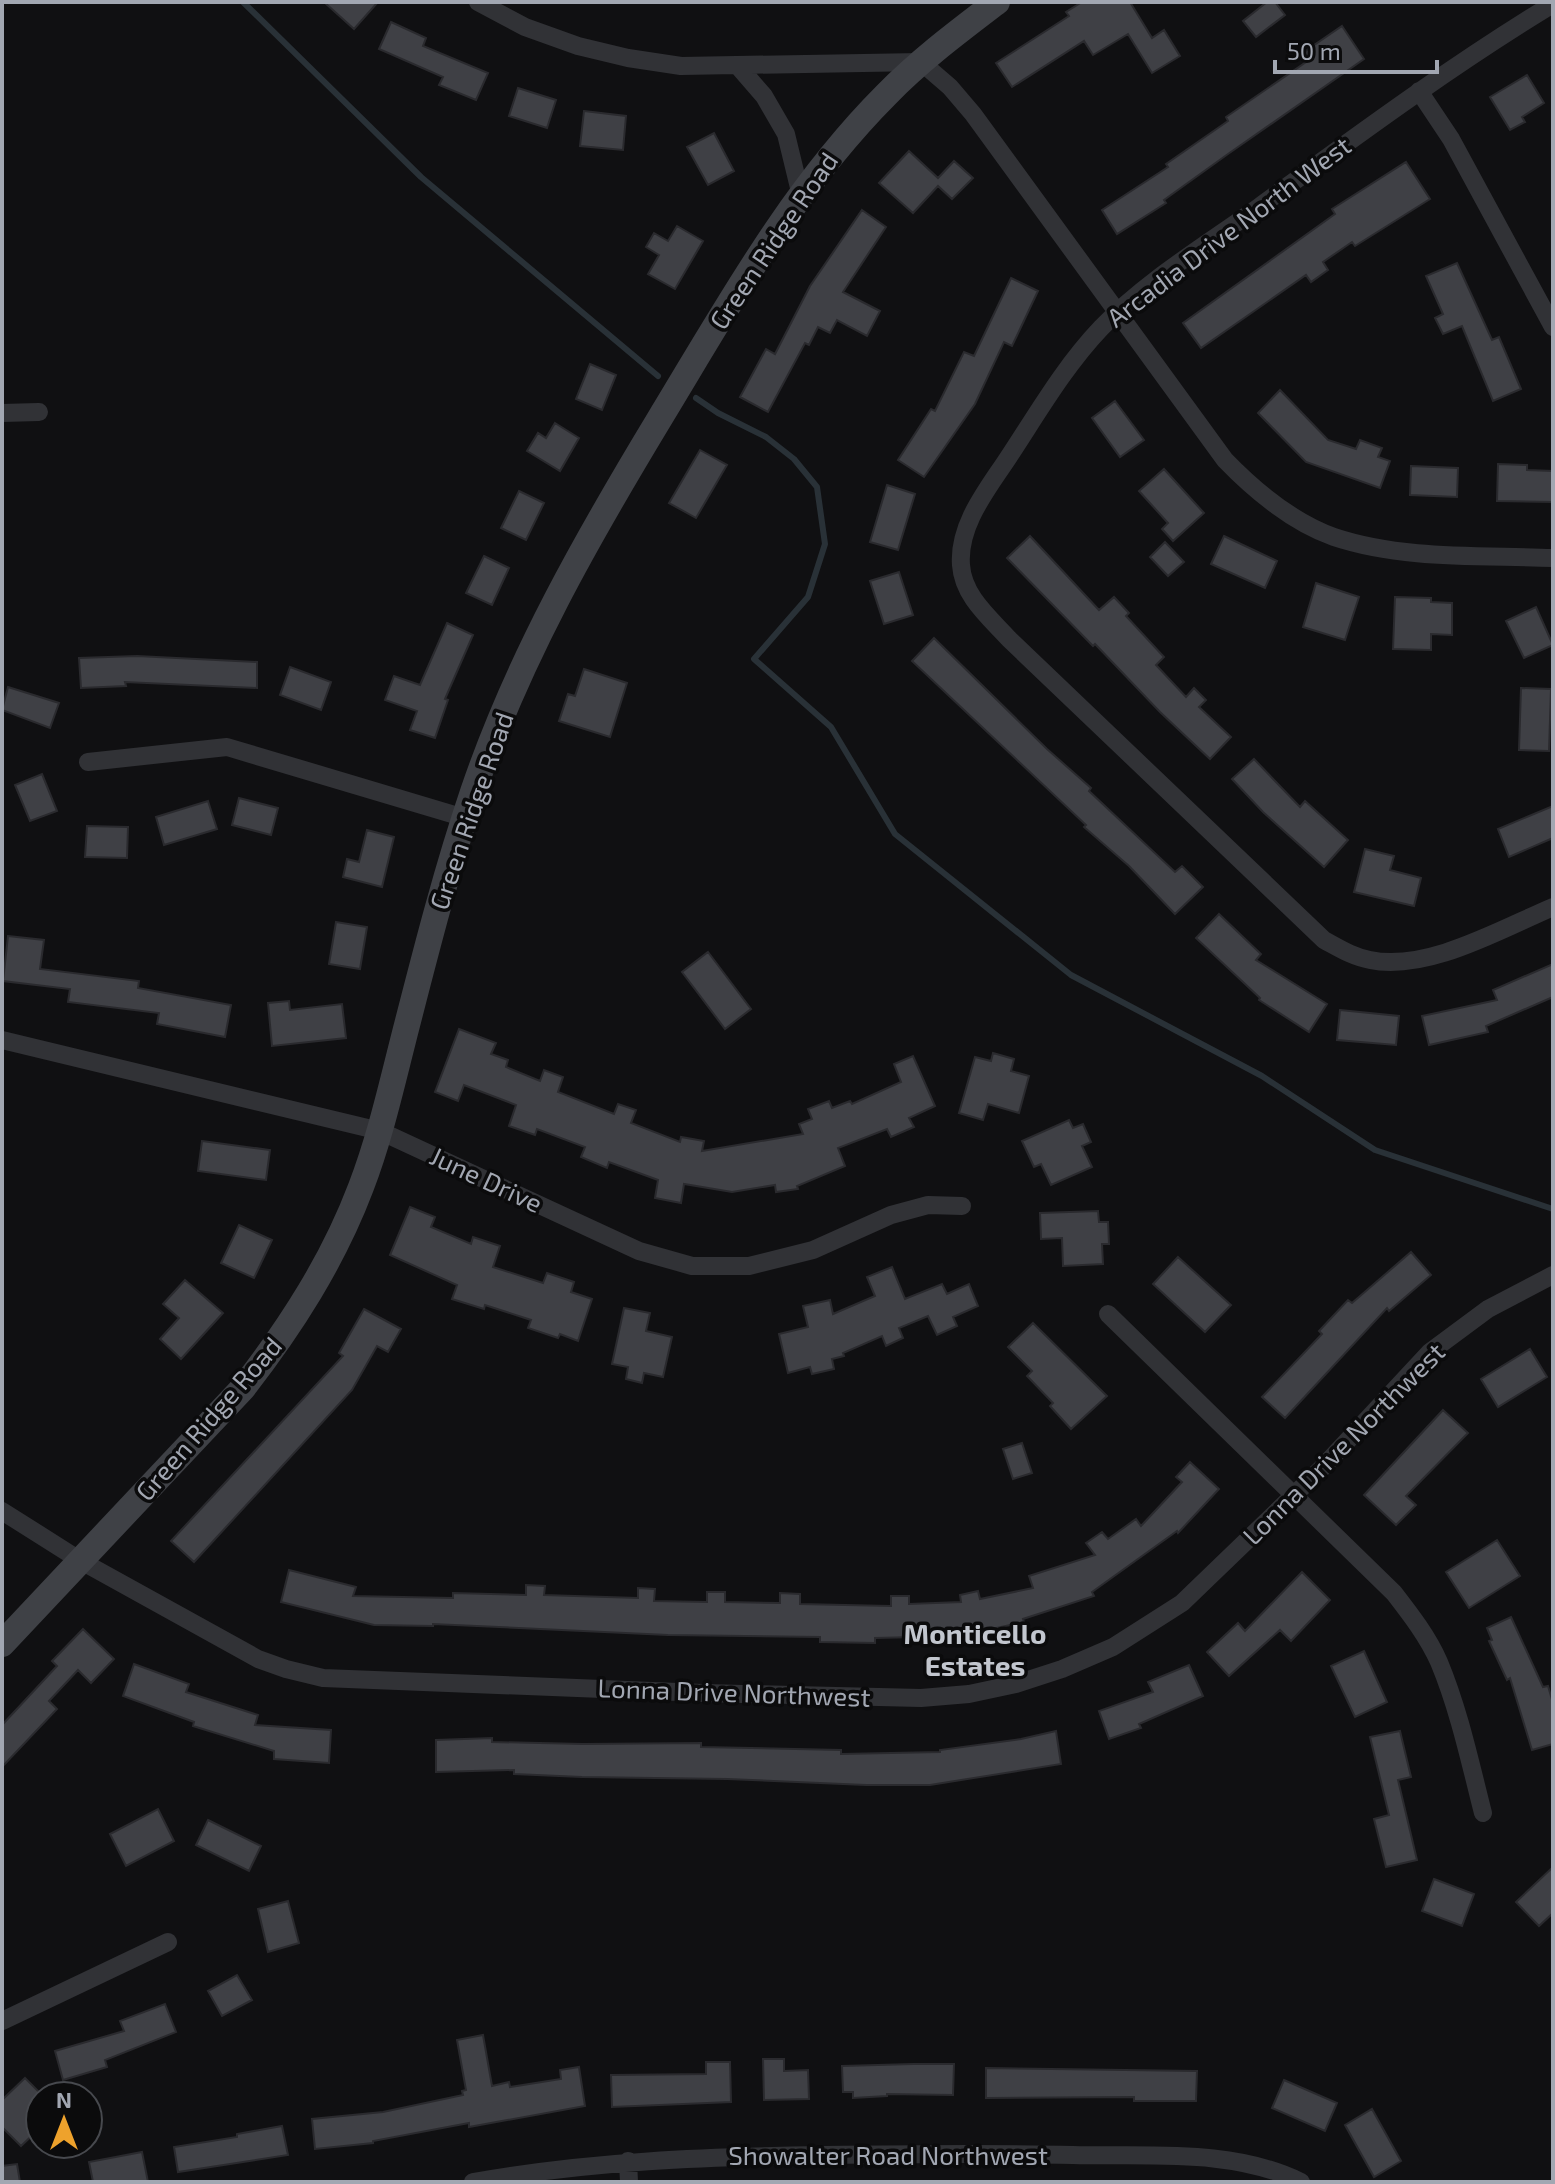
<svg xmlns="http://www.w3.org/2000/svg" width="1555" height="2184" font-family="'Exo 2',sans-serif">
<rect width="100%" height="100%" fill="#101012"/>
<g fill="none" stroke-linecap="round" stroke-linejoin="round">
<!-- stream -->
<path stroke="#293137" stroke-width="6" d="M243 2 421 177 658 376
M696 398 718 413 766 437 794 459 817 487 825 544 808 597 754 659 831 727 895 834 1071 975 1262 1076 1375 1150 1553 1209"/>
</g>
<!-- building -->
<path fill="#3f4045" stroke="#2a2a2e" stroke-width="2" d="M324 2H378L354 29Z
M1082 2H1130L1152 38 1164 30 1180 56 1152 73 1128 34 1093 55 1084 41 1012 87 996 63 1069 16 1066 12Z
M1267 2H1275L1285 15 1256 37 1243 21Z
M391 22 426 38 423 46 488 73 476 100 439 85 443 77 379 49Z
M1342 26 1364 59 1228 154 1164 200 1166 203 1117 234 1102 210 1168 167 1166 164 1228 121 1226 117 1309 60 1304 52Z
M1527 75 1544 103 1522 117 1525 122 1510 130 1490 97Z
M518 88 556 100 547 128 509 116Z
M584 111 626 116 623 150 580 146Z
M714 133 734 171 708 185 687 147Z
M909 151 938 178 954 161 973 178 952 199 938 186 913 213 879 183Z
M1406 162 1430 199 1355 246 1352 242 1323 262 1328 270 1311 282 1306 275 1201 348 1183 323 1335 214 1332 209Z
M862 210 886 227 843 292 880 311 867 336 837 320 830 333 818 327 809 345 805 343 768 412 740 397 766 349 775 354 810 286Z
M677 226 703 241 675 289 648 274 659 255 646 247 654 233 668 241Z
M1457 263 1492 340 1499 337 1521 389 1493 401 1462 326 1443 334 1435 318 1443 314 1426 276Z
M1011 278 1038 291 1012 346 1004 342 975 404 924 477 898 460 931 409 935 411 964 352 974 356Z
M590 364 616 375 602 410 576 399Z
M1280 390 1328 440 1356 449 1360 440 1382 448 1378 457 1390 461 1380 488 1306 462 1258 413Z
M1115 401 1144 440 1120 457 1092 418Z
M555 423 579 438 560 471 527 451 538 433 546 438Z
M700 450 727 465 696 518 669 503Z
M1498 464 1527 465V470L1553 471V502L1497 501Z
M1411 466 1458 468 1457 497 1410 495Z
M1164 469 1204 513 1173 541 1162 529 1168 523 1139 491Z
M887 485 915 494 898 550 870 542Z
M519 491 544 503 526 540 501 528Z
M1030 536 1099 610 1114 597 1129 613 1126 616 1164 657 1156 665 1186 697 1194 688 1206 700 1199 707 1231 737 1210 759 1160 712 1095 644 1093 646 1007 558Z
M1224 536 1277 561 1265 588 1211 564Z
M1165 542 1184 562 1168 576 1150 557Z
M484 556 509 568 492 605 466 593Z
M899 572 913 615 884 624 870 581Z
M1316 583 1359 597 1345 640 1303 627Z
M1395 597 1431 598V602L1452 603V635L1431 634V650L1393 649Z
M1536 607 1553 645 1524 658 1506 621Z
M447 623 473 635 445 699 448 700 435 738 410 730 417 711 385 700 394 676 420 685Z
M934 638 1047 749 1091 788 1089 791 1175 872 1182 866 1203 887 1175 914 1129 866 1084 827 1086 825 912 661Z
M137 656 257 662V688L125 682 126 686 81 688 79 658Z
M290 667 331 682 321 710 280 695Z
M584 669 627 683 610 737 559 721 568 694 575 696Z
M8 687 59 703 50 728 2 710Z
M1521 688 1551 689 1549 751 1519 750Z
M1254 759 1300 807 1305 801 1348 840 1324 867 1263 812 1232 779Z
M42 774 57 811 30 821 15 785Z
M239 798 278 808 271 835 232 825Z
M208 801 217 829 164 845 156 817Z
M1553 806V838L1509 857 1498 829Z
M87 826 128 827 127 858 85 857Z
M367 830 394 837 382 887 343 877 347 859 359 862Z
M1365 849 1394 856 1390 870 1421 878 1414 906 1354 892Z
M1219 914 1261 954 1256 960 1327 1004 1309 1032 1259 1000 1260 998 1196 938Z
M336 922 367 927 360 969 329 964Z
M8 936 44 940 40 969 139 981 138 988 231 1005 225 1037 157 1024 159 1013 68 1002 70 989 3 981Z
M708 952 751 1009 725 1029 682 972Z
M1553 964V997L1486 1026 1488 1032 1429 1045 1422 1016 1497 1000 1493 990Z
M289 1001 290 1010 342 1004 346 1038 272 1046 268 1003Z
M1340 1010 1399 1016 1396 1045 1337 1040Z
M459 1029 496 1043 491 1054 508 1060 506 1067 540 1081 544 1070 563 1077 558 1092 614 1114 618 1104 636 1110 631 1123 680 1142 681 1137 704 1141 702 1151 803 1134 799 1124 812 1119 808 1109 829 1101 832 1108 850 1101 852 1104 901 1082 894 1064 913 1056 935 1106 909 1118 914 1127 891 1137 887 1129 838 1148 845 1166 797 1186 798 1189 776 1192 775 1185 732 1192 684 1184 681 1203 655 1198 658 1180 609 1162 607 1168 581 1157 585 1147 537 1129 535 1135 509 1126 516 1105 464 1085 458 1101 435 1092Z
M993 1053 1014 1059 1011 1071 1029 1076 1019 1113 988 1104 983 1120 959 1113 975 1057 991 1061Z
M1069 1120 1073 1128 1083 1124 1091 1142 1082 1146 1092 1167 1051 1185 1041 1164 1034 1167 1022 1141Z
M202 1141 270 1150 266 1180 198 1171Z
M410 1207 435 1217 431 1227 471 1244 473 1237 500 1246 493 1267 543 1283 547 1273 574 1282 571 1292 592 1299 578 1341 560 1334 558 1338 528 1328 531 1320 485 1305 484 1309 452 1299 457 1285 390 1255Z
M1098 1211 1099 1222H1108L1109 1244H1102L1103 1264 1063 1266 1062 1238 1041 1239 1040 1213Z
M239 1225 272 1240 254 1278 221 1263Z
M1411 1252 1431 1275 1389 1311 1387 1308 1285 1418 1262 1397 1322 1334 1319 1331 1348 1300 1352 1303Z
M1178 1257 1231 1305 1205 1332 1153 1284Z
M892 1267 905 1299 942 1284 947 1294 969 1284 978 1306 953 1317 957 1326 937 1335 928 1316 899 1328 903 1338 886 1346 882 1336 843 1353 844 1356 832 1359 834 1369 812 1374 810 1367 788 1373 779 1334 808 1327 803 1306 830 1300 833 1314 875 1296 867 1277Z
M185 1280 223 1313 181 1359 160 1339 179 1318 163 1304Z
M624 1308 650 1313 646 1331 672 1337 663 1377 644 1373 642 1383 626 1379 628 1367 612 1364Z
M364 1309 401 1329 388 1352 377 1346 352 1390 194 1562 171 1541 343 1356 339 1353Z
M1033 1323 1107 1396 1071 1429 1050 1406 1053 1403 1027 1376 1032 1371 1008 1347Z
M1530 1349 1547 1377 1498 1407 1481 1379Z
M1443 1410 1468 1433 1406 1496 1416 1505 1396 1525 1364 1495Z
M1022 1443 1032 1473 1013 1479 1003 1449Z
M1190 1462 1219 1489 1178 1533 1177 1531 1092 1592 1094 1596 1023 1619 1024 1622 960 1636 875 1638V1643L820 1642V1637L668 1635 433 1624V1626L374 1625 281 1602 289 1570 356 1587 353 1596 453 1598V1593L526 1595V1585L545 1586 544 1595 638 1598V1588L655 1589 654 1601 707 1602V1592H725V1602L780 1603V1593L800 1594V1604L891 1606V1596H909V1604L961 1602 960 1595 978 1591 980 1599 1033 1588 1029 1576 1095 1555 1086 1543 1102 1532 1108 1539 1136 1519 1141 1526 1182 1482 1176 1477Z
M1497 1540 1520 1576 1469 1608 1446 1572Z
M1302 1572 1330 1600 1291 1641 1280 1630 1229 1676 1207 1652 1238 1623 1245 1631Z
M1511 1617 1543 1687 1548 1686 1553 1703V1744L1532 1750 1510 1678 1507 1680 1489 1641 1492 1640 1487 1628Z
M83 1629 114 1659 91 1683 78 1670 49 1701 57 1709 2 1767V1725L57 1666 52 1661Z
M1364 1651 1387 1702 1355 1717 1331 1666Z
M134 1664 189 1684 186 1692 258 1715 255 1725 331 1730 329 1763 274 1759V1751L193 1726 194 1722 123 1696Z
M1189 1665 1203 1696 1139 1724 1141 1728 1109 1739 1099 1711 1153 1692 1148 1682Z
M1056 1731 1061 1764 930 1785H866L727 1779 582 1777 514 1774V1770L436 1772V1740L492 1738V1742L583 1744 701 1743V1747L841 1750V1754L940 1752V1750L1021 1739Z
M1400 1731 1411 1777 1398 1780 1417 1860 1386 1867 1374 1819 1389 1815 1370 1737Z
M158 1809 174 1841 126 1866 110 1834Z
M208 1820 261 1846 249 1871 196 1845Z
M1553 1867V1913L1539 1926 1516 1902Z
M1434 1879 1474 1894 1462 1926 1422 1911Z
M288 1901 299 1943 268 1952 258 1909Z
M237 1975 252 2000 222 2016 208 1991Z
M165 2004 176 2032 105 2060 107 2067 63 2080 55 2051 124 2031 120 2021Z
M483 2035 492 2086 509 2082 510 2087 561 2079 560 2070 579 2067 585 2106 469 2127V2123L373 2141V2143L315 2149 312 2119 383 2112 463 2095 462 2091 466 2090 457 2040Z
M763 2059H784V2071L808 2070 809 2099 764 2100Z
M706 2062H730L731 2102 612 2107 611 2075 706 2074Z
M913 2064H954L953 2095 887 2094V2096L853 2098V2092H843L842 2066Z
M986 2068 1197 2071 1196 2101H1134V2097L986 2098Z
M25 2078 43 2096H40V2104L28 2115 40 2128 21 2146 2 2127V2100Z
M1284 2080 1337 2103 1325 2131 1272 2108Z
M1372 2109 1401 2161 1374 2177 1345 2125Z
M282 2126 288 2155 178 2172 174 2147 237 2137V2134Z
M142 2152 148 2182H93L89 2162Z
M17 2164 20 2182H2V2166Z"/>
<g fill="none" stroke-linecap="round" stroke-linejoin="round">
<!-- street -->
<path stroke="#313236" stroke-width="18" d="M478 2 525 27 578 46 628 58 681 66 921 62 950 87 973 114 1225 460C1256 492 1292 522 1334 537 1403 560 1481 555 1553 558
M1553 4C1451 66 1355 137 1259 207 1206 245 1146 281 1101 328 1063 368 1036 416 1006 461 986 491 958 526 961 565 963 596 989 617 1009 639L1324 940C1339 948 1353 957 1370 960 1427 972 1501 929 1553 907
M738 66 764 96 786 134 801 196
M1419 91 1451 139 1553 327
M2 413 39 412
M88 762 227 747 465 818
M2 1040 380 1131 639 1251 692 1266H749L813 1250 891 1215 928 1205 962 1206
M1108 1314 1394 1593C1411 1615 1428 1637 1439 1662 1459 1710 1470 1762 1483 1813
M2 1511 81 1561 258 1659 286 1669 323 1678 703 1693 921 1698 969 1694 1016 1684 1062 1669 1113 1647 1182 1603 1323 1467 1430 1352 1488 1309 1553 1275
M2 2021 168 1942
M628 2161 629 2182
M473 2182C592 2161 704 2157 824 2155 907 2154 990 2153 1073 2155 1148 2157 1233 2148 1301 2182"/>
<!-- secondary -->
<path stroke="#3f4146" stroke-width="26" d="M2 1644 243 1388C291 1326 333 1261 361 1187 381 1135 393 1079 407 1025 427 947 447 869 473 792 518 659 588 537 660 418 728 306 793 188 886 95 920 60 959 31 997 2"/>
</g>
<g text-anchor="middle" stroke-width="7" stroke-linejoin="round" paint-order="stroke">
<!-- street labels -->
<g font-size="26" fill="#a2a7b2" stroke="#0b0b0c">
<text transform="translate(1229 232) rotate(-37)" y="9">Arcadia Drive North West</text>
<text transform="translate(774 241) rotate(-56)" y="9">Green Ridge Road</text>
<text transform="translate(472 811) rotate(-71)" y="9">Green Ridge Road</text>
<text transform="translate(486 1180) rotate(25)" y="9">June Drive</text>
<text transform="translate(209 1419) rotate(-49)" y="9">Green Ridge Road</text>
<text transform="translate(1344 1444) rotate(-45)" y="9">Lonna Drive Northwest</text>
<text transform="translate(734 1693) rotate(2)" y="9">Lonna Drive Northwest</text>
<text x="888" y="2165">Showalter Road Northwest</text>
</g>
<!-- neighbourhood labels -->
<g font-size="28" font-weight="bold" fill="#c2c6ce" stroke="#0b0b0c">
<text x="975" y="1644">Monticello<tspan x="975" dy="32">Estates</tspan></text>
</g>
</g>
<!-- border -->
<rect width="1555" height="2184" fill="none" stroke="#a2a7b2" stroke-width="8"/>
<!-- north arrow -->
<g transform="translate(64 2120)"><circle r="38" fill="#0b0b0c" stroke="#47494e" stroke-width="2"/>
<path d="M0-6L14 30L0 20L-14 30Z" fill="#eea22c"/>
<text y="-12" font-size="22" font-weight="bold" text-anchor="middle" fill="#a2a7b2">N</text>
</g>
<!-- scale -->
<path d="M1275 60v12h162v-12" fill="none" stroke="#a2a7b2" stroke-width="4"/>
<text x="1287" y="60" font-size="24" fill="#a2a7b2" stroke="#0b0b0c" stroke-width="6" paint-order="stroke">50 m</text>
</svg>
